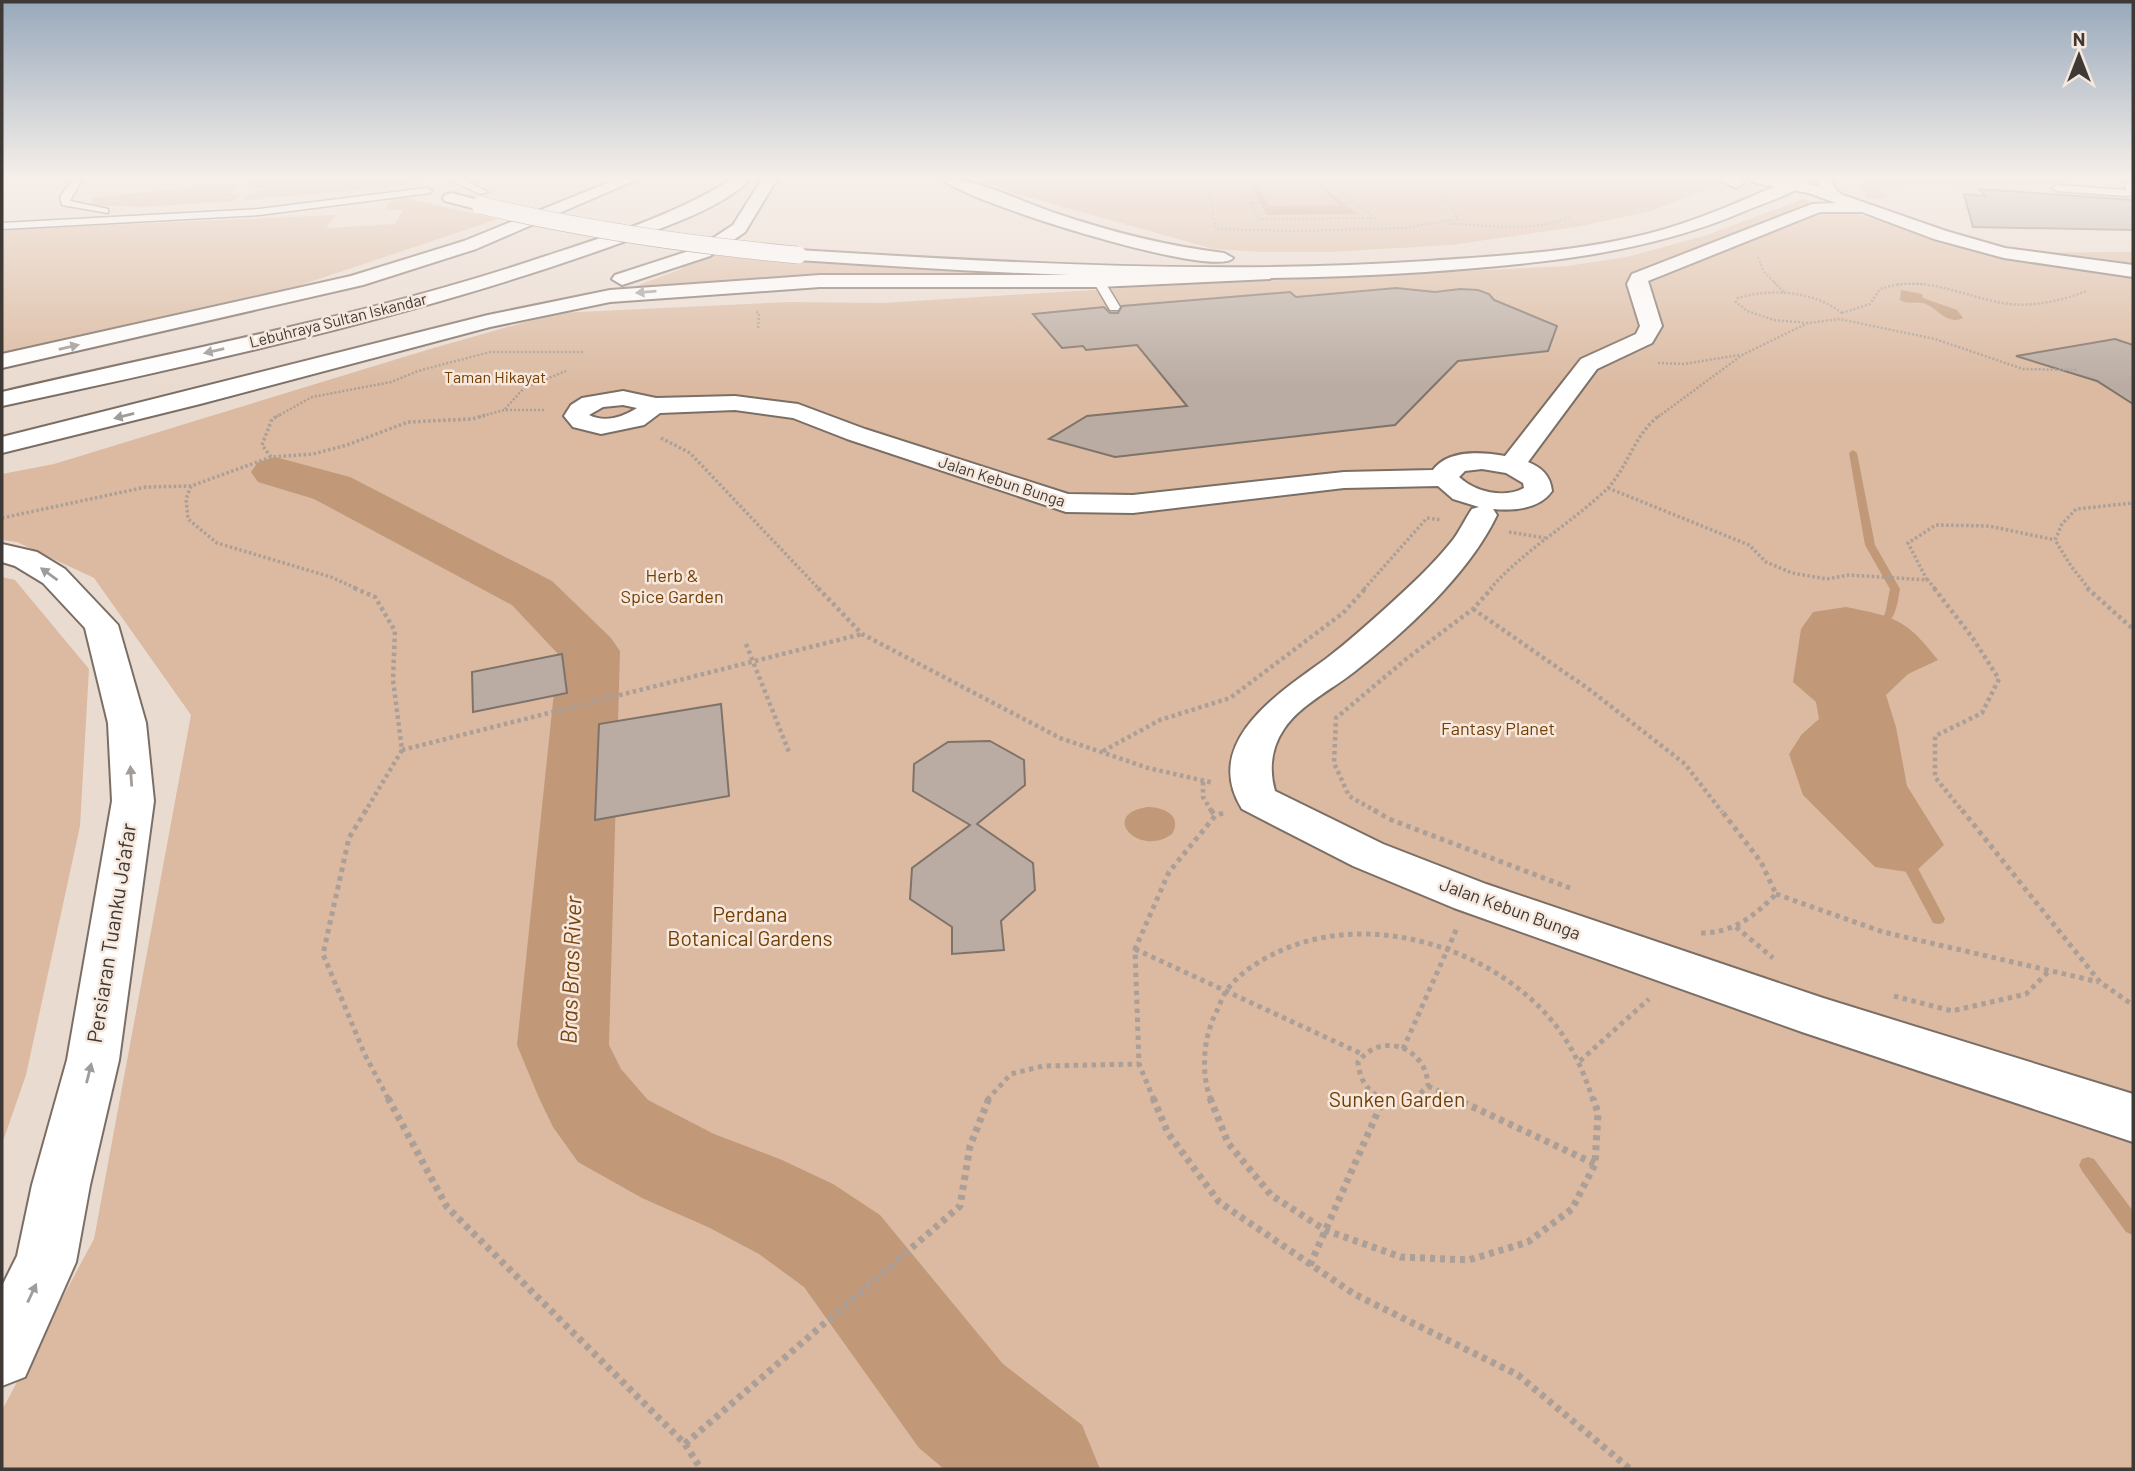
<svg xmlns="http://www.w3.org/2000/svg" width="2135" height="1471" font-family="Barlow,sans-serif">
<rect width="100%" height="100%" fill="#eadbd0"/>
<!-- green -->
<path fill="#dbbaa1" d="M275 179H426L391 187 244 200 248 195 264 189 249 187V182Z
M978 179H1717L1721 183 1652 211 1576 227 1451 245 1330 252H1262L1214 249 1013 193Z
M1882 179H2068L2065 183 1973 186 1923 182 1881 188 1887 199H1868L1859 184Z
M238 183V188L224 193 241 195 235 201 144 207 94 205 89 198Z
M393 195 498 219 268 296 130 329 2 354V230L336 215 326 228 395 224 403 210H385Z
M1803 199 1998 253 2133 252V1469H2V1410L94 1239 191 715 94 578 17 542 2 540V474L54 464 430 349 557 313 790 302 883 303 1140 287 1567 266 1627 257 1707 235Z
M701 253 843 265 1058 273 1057 276 736 280 631 288 681 269Z
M2 577 15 580 89 669 80 826 26 1075 2 1144Z"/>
<!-- water -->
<path fill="#c19878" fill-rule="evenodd" d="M1250 179 1336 180 1338 182 1319 183 1357 214 1266 215 1252 184H1231L1230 182ZM1314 183 1340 205 1269 206 1257 184Z
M1901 290 1922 294 1923 298 1957 310 1963 318C1947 326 1937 307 1923 303 1914 301 1908 305 1900 300Z
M1846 607C1896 617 1906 619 1938 660L1908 674 1886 695 1896 727 1907 786 1944 845 1914 873 1875 867 1803 795 1789 754 1802 734 1819 719 1816 702 1793 682 1801 629 1813 612Z
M1147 807C1163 807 1183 815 1172 834 1140 858 1098 815 1147 807Z"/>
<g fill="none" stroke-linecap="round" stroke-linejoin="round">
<!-- stream -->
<path fill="#c19878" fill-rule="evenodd" d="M1381 179H1389L1376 184 1374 183Z
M1853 450 1857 453 1875 545 1900 589C1897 605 1896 621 1880 629L1875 626 1885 614 1890 589 1865 545 1849 453Z
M1907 856 1912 858 1914 861 1945 919 1943 923 1938 924 1933 923 1931 919 1900 861 1902 858Z
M2088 1157 2094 1159 2133 1211V1235L2126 1232 2082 1171 2079 1165 2082 1159Z"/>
<!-- river -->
<path fill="#c19878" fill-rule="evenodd" d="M275 457 350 477 552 581 611 638 620 651 609 1045 621 1069 648 1100 714 1134 782 1160 833 1184 880 1215 1003 1364 1082 1425 1100 1469H944L919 1448 804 1287 759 1254 710 1228 642 1198 578 1162 553 1127 539 1098 517 1045 558 654 512 605 314 499 258 482 251 472 258 462Z"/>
</g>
<!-- building -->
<path fill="#baaca2" stroke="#7f7369" stroke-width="2" d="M1979 189 2133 200V230L1973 227 1964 194 1985 196Z
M1396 288 1435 292 1460 289 1478 290 1489 294 1494 300 1557 326 1548 351 1458 361 1395 425 1115 457 1049 439 1087 416 1187 406 1137 345 1086 350 1083 346 1062 348 1033 314 1104 307 1110 313H1118L1122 306 1290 292 1296 297Z
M2115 339 2133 345V404L2097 381 2016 356Z
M562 654 567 693 473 712 472 672Z
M721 704 729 796 595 820 599 724Z
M990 741 1024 760 1025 785 977 824 1033 863 1035 890 1001 921 1004 950 952 954V927L910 899 912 868 970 825 913 791 914 764 948 742Z"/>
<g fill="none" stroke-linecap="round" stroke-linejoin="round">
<!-- lane casing -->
<g stroke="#7b6e65" stroke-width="3">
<path id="lane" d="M73 179H82L70 201 108 209V213L62 205 60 197Z
M449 179H462L488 192 480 194Z
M2133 180V195L2126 196 2057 191 2052 188 2057 185 2126 190 2125 182Z
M427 188 432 191 430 193 259 215 2 229V223L259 209Z
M1095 279H1103L1120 307 1118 310H1110L1093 281Z"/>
</g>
<!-- street casing -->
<g stroke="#7b6e65" stroke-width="4">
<path id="street" d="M1749 179H1784L1817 186 1946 231 2005 248 2133 265V277L2004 258 1934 239 1862 212H1820L1648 281 1662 326 1652 343 1597 369 1528 462C1542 468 1550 475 1552 491 1540 509 1513 511 1493 509L1497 515C1469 574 1405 632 1354 672 1331 690 1300 705 1284 729 1271 748 1269 770 1275 791L1383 844 1486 884 1823 998 2133 1094V1142L1802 1032 1454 908 1353 866 1242 809C1200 741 1281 692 1327 658 1348 642 1368 624 1388 606 1410 586 1433 565 1452 541 1460 531 1465 519 1472 509L1479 507 1453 499 1438 486 1344 488 1133 513 1066 512 847 439 793 418 735 410 660 413 644 425 601 434 573 427 564 416 571 405 582 398 623 391 656 398 735 396 798 404 865 429 1068 494 1133 495 1344 472 1433 470C1448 449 1483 452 1505 456L1581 359 1636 334 1640 326 1627 284 1632 274 1812 204 1836 203 1809 193 1756 183ZM623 405 637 408C623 417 605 423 589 415L603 407ZM1482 469 1506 473 1523 483 1524 488C1504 499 1475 492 1459 477L1465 471Z
M2 544 37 552 65 569 118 625 146 723 154 801 119 1060 90 1185 76 1262 25 1377 2 1386V1286L17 1256 32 1185 67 1060 112 801 108 723 85 628 43 583 15 566 2 562Z"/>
</g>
<!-- secondary casing -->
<g stroke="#7b6e65" stroke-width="4">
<path id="secondary" d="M1718 179H1740L1744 183 1736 188Z
M1791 179H1811C1798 193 1763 203 1745 211 1643 255 1535 264 1425 272 1216 286 1007 274 798 260L789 255 798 250C1008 263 1217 275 1427 261 1500 256 1576 252 1647 234 1697 221 1744 200 1791 179Z
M1816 179H1831L1835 189 1842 195 1834 200 1823 195Z
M451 193 486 202 488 205 480 210 445 201 443 198 445 195Z"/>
</g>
<!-- primary casing -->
<g stroke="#7b6e65" stroke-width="4">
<path id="primary" d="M617 179H638L476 249 363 285 2 368V354L351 276 464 241Z
M732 179H750C723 209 651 232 612 246 414 317 207 362 2 406V392C184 349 369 316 546 256 610 235 675 215 732 179Z
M762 179H777L745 232 710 256 622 285 612 279 615 275 698 248 733 225Z
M942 179C981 179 1018 201 1055 213 1111 232 1166 246 1224 253L1233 258C1215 280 966 202 942 179Z
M1263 269 1270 271 1272 275 1270 279 1099 287H820L610 302 490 327 200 404 2 453V437L488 315 610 290 820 275H1099Z"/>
</g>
<!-- path-far5 -->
<path stroke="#ab9f97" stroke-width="2" stroke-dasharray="2 2" stroke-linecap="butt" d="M1206 179 1216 229 1294 231 1405 228 1458 219C1453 208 1442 200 1439 192L1442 190 1423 179
M1240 179 1258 219 1375 218 1322 179
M1539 179 1583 185 1622 181 1699 183
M1336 202H1352
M1251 203H1267
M1449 224C1490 224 1530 234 1569 217
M1758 257 1764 272 1776 284
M1897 284H1926"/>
<!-- path-far4 -->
<path stroke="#ab9f97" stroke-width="2.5" stroke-dasharray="2 2" stroke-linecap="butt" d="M1774 282 1785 293
M756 312 759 313 758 328
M1842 313C1814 291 1771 288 1738 298L1736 302 1747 311 1774 320 1808 323 1839 319 1935 339 2023 369 2076 370
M1842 313 1870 304 1880 289C1923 274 1960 295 2002 303 2031 308 2060 301 2087 291
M1658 363 1684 364 1739 355
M505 409 524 388 566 371
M276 417 312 397 391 382 418 371 490 352H583
M479 417 504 410H546
M1658 417 1742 355 1808 323"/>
<!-- path-far3 -->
<path stroke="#ab9f97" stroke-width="3.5" stroke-dasharray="2.5 2.5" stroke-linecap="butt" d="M661 438 690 453 819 589
M271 457 262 445 272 419 279 415
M191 486 186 499 188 519 217 543 331 577 358 589
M1608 488 1749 545 1766 562 1792 573 1827 579 1849 575 1928 580 1935 589
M2 518 146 487 191 486 271 457 313 454 347 445 408 422 472 419 486 415
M1509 532 1545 538
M1927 580 1908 543 1936 525 1989 526 2055 540
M1364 589 1427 518 1442 520
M1490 589C1524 550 1569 525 1606 490 1628 468 1634 434 1660 415
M2089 589 2071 566 2055 540 2062 524 2076 509 2133 503"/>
<!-- path-far2 -->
<path stroke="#ab9f97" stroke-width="4.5" stroke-dasharray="3.5 3.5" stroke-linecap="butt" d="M354 588 375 597 395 631 393 680 402 750 365 812
M818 588 862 634 1060 738 1148 768 1214 783
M1934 588 1972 637 1999 679 1982 713 1935 736V777L1963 812
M2087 588 2133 629
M1473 609 1590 690 1685 764 1722 812
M746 644 789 752
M402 750 862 634
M1103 751 1160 720 1230 698 1343 613 1366 588
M1203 782V797L1212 812
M1377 812 1349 796 1334 763 1336 718 1405 660 1473 609 1492 588"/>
<!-- path-far1 -->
<path stroke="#ab9f97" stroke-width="5" stroke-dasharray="4.5 4.5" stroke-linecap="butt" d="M366 810 349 838 323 954 365 1055 389 1100
M1211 810 1215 816
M1374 810 1389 819 1570 888
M1962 810 2100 982 2133 1005
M1776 894 1883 932 2099 982
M1736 927 1773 958
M1701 933C1734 933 1754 916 1776 894L1761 862 1721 810
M1135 949 1362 1054
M1894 996 1952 1011 2026 994 2049 971
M1403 1049 1457 928
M1580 1061 1649 999
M1428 1086 1458 1100
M987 1100 1011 1074 1043 1066 1139 1064
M1154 1100 1139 1064 1135 949 1169 872 1215 816 1223 813
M1211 1100C1201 1075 1203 1041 1214 1017 1218 1009 1221 1000 1225 993 1237 974 1260 960 1280 951 1368 911 1484 945 1548 1016 1570 1041 1583 1069 1593 1100
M1384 1100C1367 1091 1360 1081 1358 1062 1382 1030 1427 1048 1428 1086L1413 1100"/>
<!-- path -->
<path stroke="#ab9f97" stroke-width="7" stroke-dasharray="5 5" stroke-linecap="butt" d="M388 1098 447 1207 685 1444 701 1469
M1153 1098 1168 1133 1219 1202 1354 1294 1518 1375 1630 1469
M1210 1098 1228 1143 1271 1195 1325 1230 1401 1257 1469 1260 1528 1242 1572 1209 1595 1164 1598 1113 1593 1098
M1381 1098 1397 1103 1417 1098
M1454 1098 1595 1164
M1310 1265 1383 1100
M685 1444 960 1206 970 1146 989 1098"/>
<!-- lane -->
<use href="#lane" fill="#fff" fill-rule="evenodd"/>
<!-- street -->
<use href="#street" fill="#fff" fill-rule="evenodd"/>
<!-- secondary -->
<use href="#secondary" fill="#fff" fill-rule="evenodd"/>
<!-- primary -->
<use href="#primary" fill="#fff" fill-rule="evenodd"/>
<!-- secondary-bridge casing -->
<g stroke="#7b6e65" stroke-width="18" stroke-linecap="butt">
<path id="secondary-bridge" d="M480 205C585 230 691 245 798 255"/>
</g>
<!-- secondary-bridge -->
<use href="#secondary-bridge" stroke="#fff" stroke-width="17"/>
</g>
<!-- one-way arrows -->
<defs><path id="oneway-solid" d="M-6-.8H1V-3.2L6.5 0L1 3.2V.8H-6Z" transform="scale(1.75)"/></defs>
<g fill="#9f9c9a">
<use href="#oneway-solid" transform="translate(646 292) rotate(175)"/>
<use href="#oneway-solid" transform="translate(69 347) rotate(-13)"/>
<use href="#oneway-solid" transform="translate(214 351) rotate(167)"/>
<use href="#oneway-solid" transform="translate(124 416) rotate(166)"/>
<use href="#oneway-solid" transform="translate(49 574) rotate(-144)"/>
<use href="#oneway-solid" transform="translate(131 776) rotate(-94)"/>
<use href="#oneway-solid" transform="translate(89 1073) rotate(-76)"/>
<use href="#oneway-solid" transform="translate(32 1293) rotate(-65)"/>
</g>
<!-- sky -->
<linearGradient id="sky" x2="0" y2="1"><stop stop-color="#98a9bb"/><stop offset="0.46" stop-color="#f6efea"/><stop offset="1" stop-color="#f6efea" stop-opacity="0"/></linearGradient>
<rect width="2135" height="385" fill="url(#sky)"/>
<g text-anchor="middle" stroke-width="5" stroke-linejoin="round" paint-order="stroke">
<!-- far-street labels -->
<g font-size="16" fill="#3f3935" stroke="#f7e8dd">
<text transform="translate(338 320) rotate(-14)" y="6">Lebuhraya Sultan Iskandar</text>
<text transform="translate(1002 481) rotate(18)" y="6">Jalan Kebun Bunga</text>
</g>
<!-- far-park labels -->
<g font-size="16" fill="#723e05" stroke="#f7e8dd">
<text x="495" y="383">Taman Hikayat</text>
</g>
<!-- park labels -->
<g font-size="18" fill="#723e05" stroke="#f7e8dd">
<text x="672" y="582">Herb &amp;<tspan x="672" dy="21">Spice Garden</tspan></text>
<text x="1498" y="735">Fantasy Planet</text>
</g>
<!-- street labels -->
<g font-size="18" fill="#3f3935" stroke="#f7e8dd">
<text transform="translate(1510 909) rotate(20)" y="6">Jalan Kebun Bunga</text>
</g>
<!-- near-park labels -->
<g font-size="21" fill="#723e05" stroke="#f7e8dd">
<text x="750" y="922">Perdana<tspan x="750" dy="24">Botanical Gardens</tspan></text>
<text x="1397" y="1107">Sunken Garden</text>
</g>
<!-- near-street labels -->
<g font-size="21" fill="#3f3935" stroke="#f7e8dd">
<text transform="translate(112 933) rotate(-81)" y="7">Persiaran Tuanku Ja'afar</text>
</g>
<!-- near-water labels -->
<g font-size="23" font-style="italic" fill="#7a4410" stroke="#f7e8dd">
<text transform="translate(571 970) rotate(-88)" y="8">Bras Bras River</text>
</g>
</g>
<!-- border -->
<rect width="2135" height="1471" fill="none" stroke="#3f3935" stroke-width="7"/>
<!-- north arrow -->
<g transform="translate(2079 56)" stroke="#f7e8dd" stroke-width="5" paint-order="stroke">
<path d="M0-5L12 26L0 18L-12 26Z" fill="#3f3935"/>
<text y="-10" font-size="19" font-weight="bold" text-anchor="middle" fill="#3f3935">N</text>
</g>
</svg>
